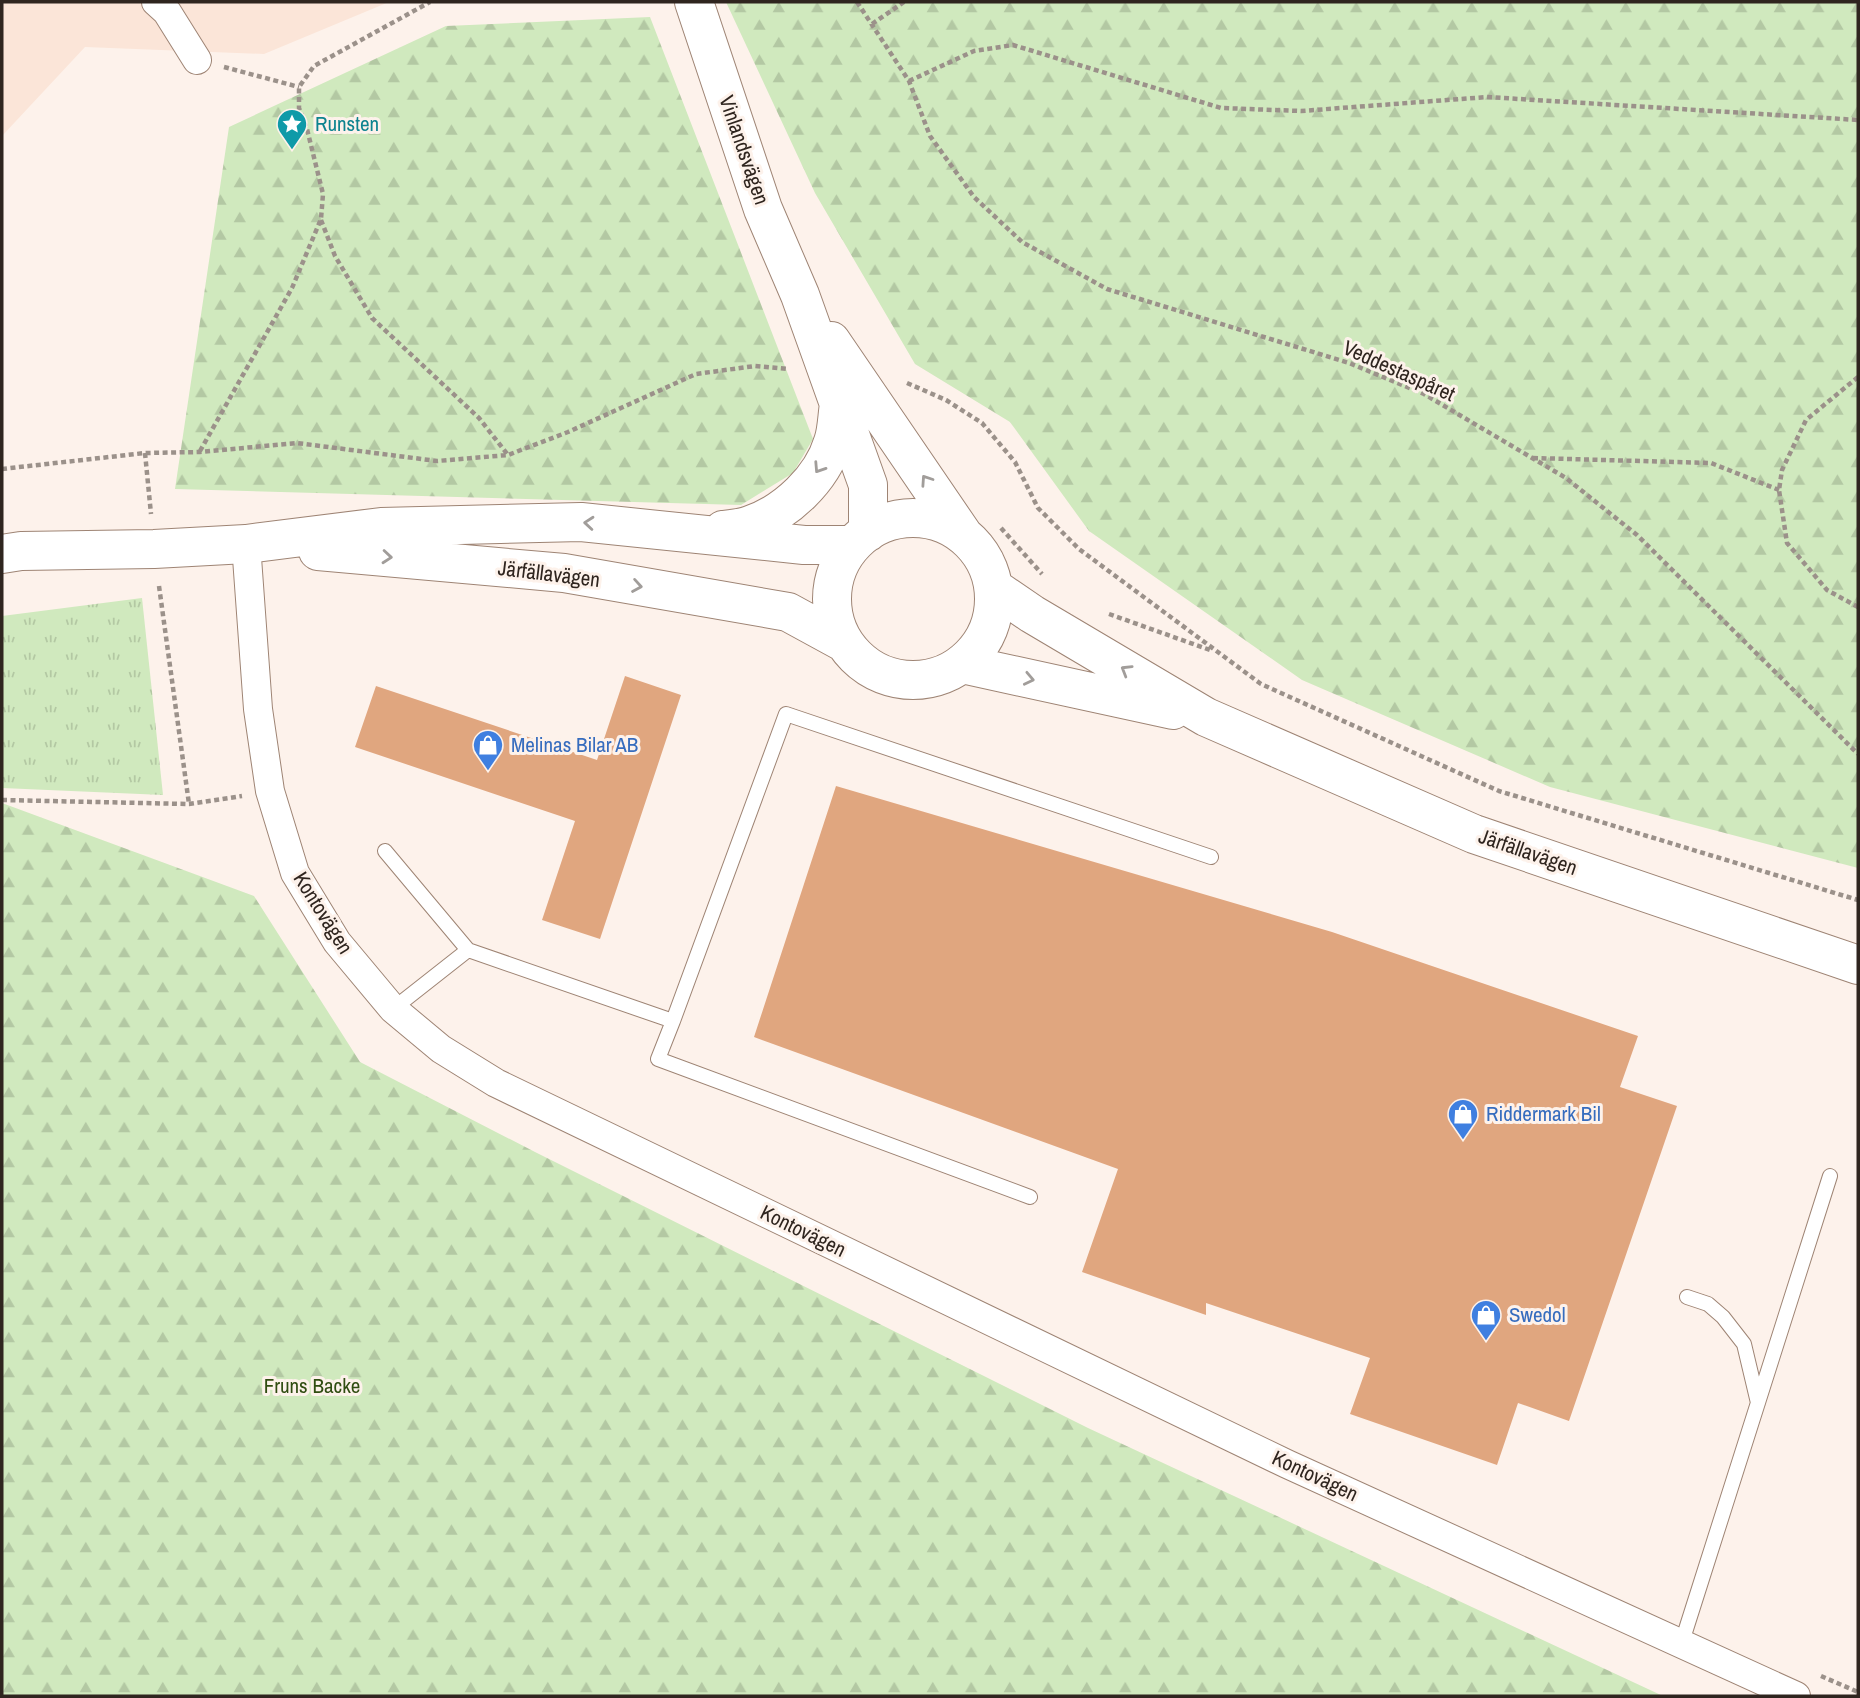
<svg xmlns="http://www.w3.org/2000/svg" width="1860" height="1698" font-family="'Archivo Narrow',sans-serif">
<defs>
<pattern id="grass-tufts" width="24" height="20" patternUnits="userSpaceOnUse" patternTransform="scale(1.75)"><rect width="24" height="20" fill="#d0e9be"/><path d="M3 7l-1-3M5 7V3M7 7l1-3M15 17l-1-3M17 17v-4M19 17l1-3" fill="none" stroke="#b3c8a3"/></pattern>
<pattern id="forest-firs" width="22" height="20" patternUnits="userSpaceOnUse" patternTransform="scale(1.75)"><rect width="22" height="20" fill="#d0e9be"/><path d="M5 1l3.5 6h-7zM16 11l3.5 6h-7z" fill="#b3c8a3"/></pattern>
</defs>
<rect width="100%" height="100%" fill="#fdf2eb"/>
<!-- built -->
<path fill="#fbe5d8" d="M2 2H389L264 54 85 47 2 136Z"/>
<!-- grass -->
<path fill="url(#grass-tufts)" d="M142 598 163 795 2 788V616Z"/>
<!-- forest -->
<path fill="url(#forest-firs)" d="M726 2H1858V868L1550 787 1302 680 1089 531 1010 422 915 364 815 193Z
M650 17 813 439 793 473 741 505 175 489 229 127 446 26Z
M2 803 254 896 360 1062 535 1152 1088 1428 1663 1696H2Z"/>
<!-- building -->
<path fill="#e0a67f" d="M625 676 681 695 600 939 542 920 575 821 355 747 376 686 597 760Z
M836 786 1332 932 1638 1036 1620 1087 1677 1106 1569 1421 1518 1403 1497 1465 1350 1414 1370 1358 1206 1303V1315L1082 1272 1118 1169 754 1037Z"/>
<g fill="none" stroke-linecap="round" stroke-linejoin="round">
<!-- lane casing -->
<g stroke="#9e8474" stroke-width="16">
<path id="lane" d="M385 851 468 950
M393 1009 468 950 673 1021 658 1059 1030 1197
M673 1021 786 714 1211 857
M1687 1297 1708 1304 1723 1317 1744 1344 1758 1403
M1681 1645 1830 1176"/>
</g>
<!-- street casing -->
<g stroke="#9e8474" stroke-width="30">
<path id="street" d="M156 2 167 12 197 60
M246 544 258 709 270 791 295 873 337 942 393 1009 441 1049 496 1083 1287 1464 1796 1696"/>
</g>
<!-- secondary casing -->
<g stroke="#9e8474" stroke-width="40">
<path id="secondary" d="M694 2 763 209 800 295 868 485V532
M831 341 964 536
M832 599a81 81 0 1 1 162 0a81 81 0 1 1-162 0Z
M723 530C732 529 742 528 750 525 786 513 822 479 833 442 837 431 837 417 839 404
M318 551 564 573 788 612 843 642
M2 554 21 551 154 549 246 544 381 527 581 522 804 545H852
M994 588 1032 614 1206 717 1474 834 1858 965
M962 664 1173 710"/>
</g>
<!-- path -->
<path stroke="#9b918a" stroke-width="4.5" stroke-dasharray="5 3.5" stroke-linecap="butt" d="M857 2 909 81 930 136 974 197 1022 242 1107 289 1349 363 1424 394 1566 478 1637 535 1858 754
M872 24 904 2
M224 67 299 87
M909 81 974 51 1013 45 1221 108 1301 111 1487 97 1858 120
M321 220 335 256 372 318 479 418 508 455
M1858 377 1806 420 1782 470 1779 490 1787 543 1827 590 1858 607
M907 383 946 400 982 423 1015 462 1038 508 1079 549 1261 684 1499 791 1858 900
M200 451 292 288 321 219 323 194 307 129 299 108V87L314 66 430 2
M145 453 151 514
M1533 458 1711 463 1779 490
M2 469 145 453 200 452 297 443 437 461 508 455 568 432 696 374 755 366 789 369
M1001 528 1042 574
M159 586 189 804
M1109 614 1210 650
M2 800 189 804 242 796
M1821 1676 1858 1692"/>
<!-- lane -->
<use href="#lane" stroke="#fff" stroke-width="14"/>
<!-- street -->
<use href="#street" stroke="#fff" stroke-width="28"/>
<!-- secondary -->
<use href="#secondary" stroke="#fff" stroke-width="38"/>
</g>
<!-- one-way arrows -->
<defs><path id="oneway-chevron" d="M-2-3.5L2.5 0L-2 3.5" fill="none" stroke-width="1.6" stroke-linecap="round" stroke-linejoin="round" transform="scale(1.75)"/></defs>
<g stroke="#a19d9a">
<use href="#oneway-chevron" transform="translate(819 468) rotate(123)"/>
<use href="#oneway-chevron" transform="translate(926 480) rotate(-124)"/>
<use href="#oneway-chevron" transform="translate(589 523) rotate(-175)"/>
<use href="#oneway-chevron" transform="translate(387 557) rotate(5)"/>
<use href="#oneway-chevron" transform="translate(637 586) rotate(10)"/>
<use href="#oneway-chevron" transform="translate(1126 670) rotate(-149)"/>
<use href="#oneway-chevron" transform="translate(1029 679) rotate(12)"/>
</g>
<!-- icons -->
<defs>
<g id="sight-pin" transform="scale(1.575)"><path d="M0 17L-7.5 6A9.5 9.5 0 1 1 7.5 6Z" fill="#0f9aa8" stroke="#fdf2eb"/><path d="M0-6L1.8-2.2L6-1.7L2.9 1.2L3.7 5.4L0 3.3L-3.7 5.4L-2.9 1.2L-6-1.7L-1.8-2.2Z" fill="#fff"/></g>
<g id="shop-pin" transform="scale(1.575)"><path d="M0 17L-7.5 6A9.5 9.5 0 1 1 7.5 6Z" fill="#3f7fe0" stroke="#fdf2eb"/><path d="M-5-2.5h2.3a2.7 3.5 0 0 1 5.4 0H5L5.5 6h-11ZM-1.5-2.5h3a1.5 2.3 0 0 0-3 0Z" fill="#fff"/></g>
</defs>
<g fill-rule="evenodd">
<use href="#sight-pin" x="292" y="124"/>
<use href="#shop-pin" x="488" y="745"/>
<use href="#shop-pin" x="1463" y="1114"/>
<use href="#shop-pin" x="1486" y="1315"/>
</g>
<g text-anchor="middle" stroke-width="6" stroke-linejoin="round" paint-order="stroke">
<!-- culture labels -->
<g font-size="21" fill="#0d838f" stroke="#fdf2eb" text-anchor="start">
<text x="315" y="131">Runsten</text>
</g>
<!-- street labels -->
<g font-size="21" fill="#2f251f" stroke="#fdf2eb">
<text transform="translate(744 150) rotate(71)" y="7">Vinlandsvägen</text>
<text transform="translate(1399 371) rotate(24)" y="7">Veddestaspåret</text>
<text transform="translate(549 574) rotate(7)" y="7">Järfällavägen</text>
<text transform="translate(1528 852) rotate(19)" y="7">Järfällavägen</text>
<text transform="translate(323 913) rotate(58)" y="7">Kontovägen</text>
<text transform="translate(803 1231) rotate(26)" y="7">Kontovägen</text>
<text transform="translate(1315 1476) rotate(25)" y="7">Kontovägen</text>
</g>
<!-- shop labels -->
<g font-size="21" fill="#366cbe" stroke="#fdf2eb" text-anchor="start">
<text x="511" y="752">Melinas Bilar AB</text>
<text x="1486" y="1121">Riddermark Bil</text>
<text x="1509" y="1322">Swedol</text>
</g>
<!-- park labels -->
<g font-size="21" fill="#304d11" stroke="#fdf2eb">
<text x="312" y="1393">Fruns Backe</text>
</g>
</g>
<!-- border -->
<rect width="1860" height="1698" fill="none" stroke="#2f251f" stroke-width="7"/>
</svg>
